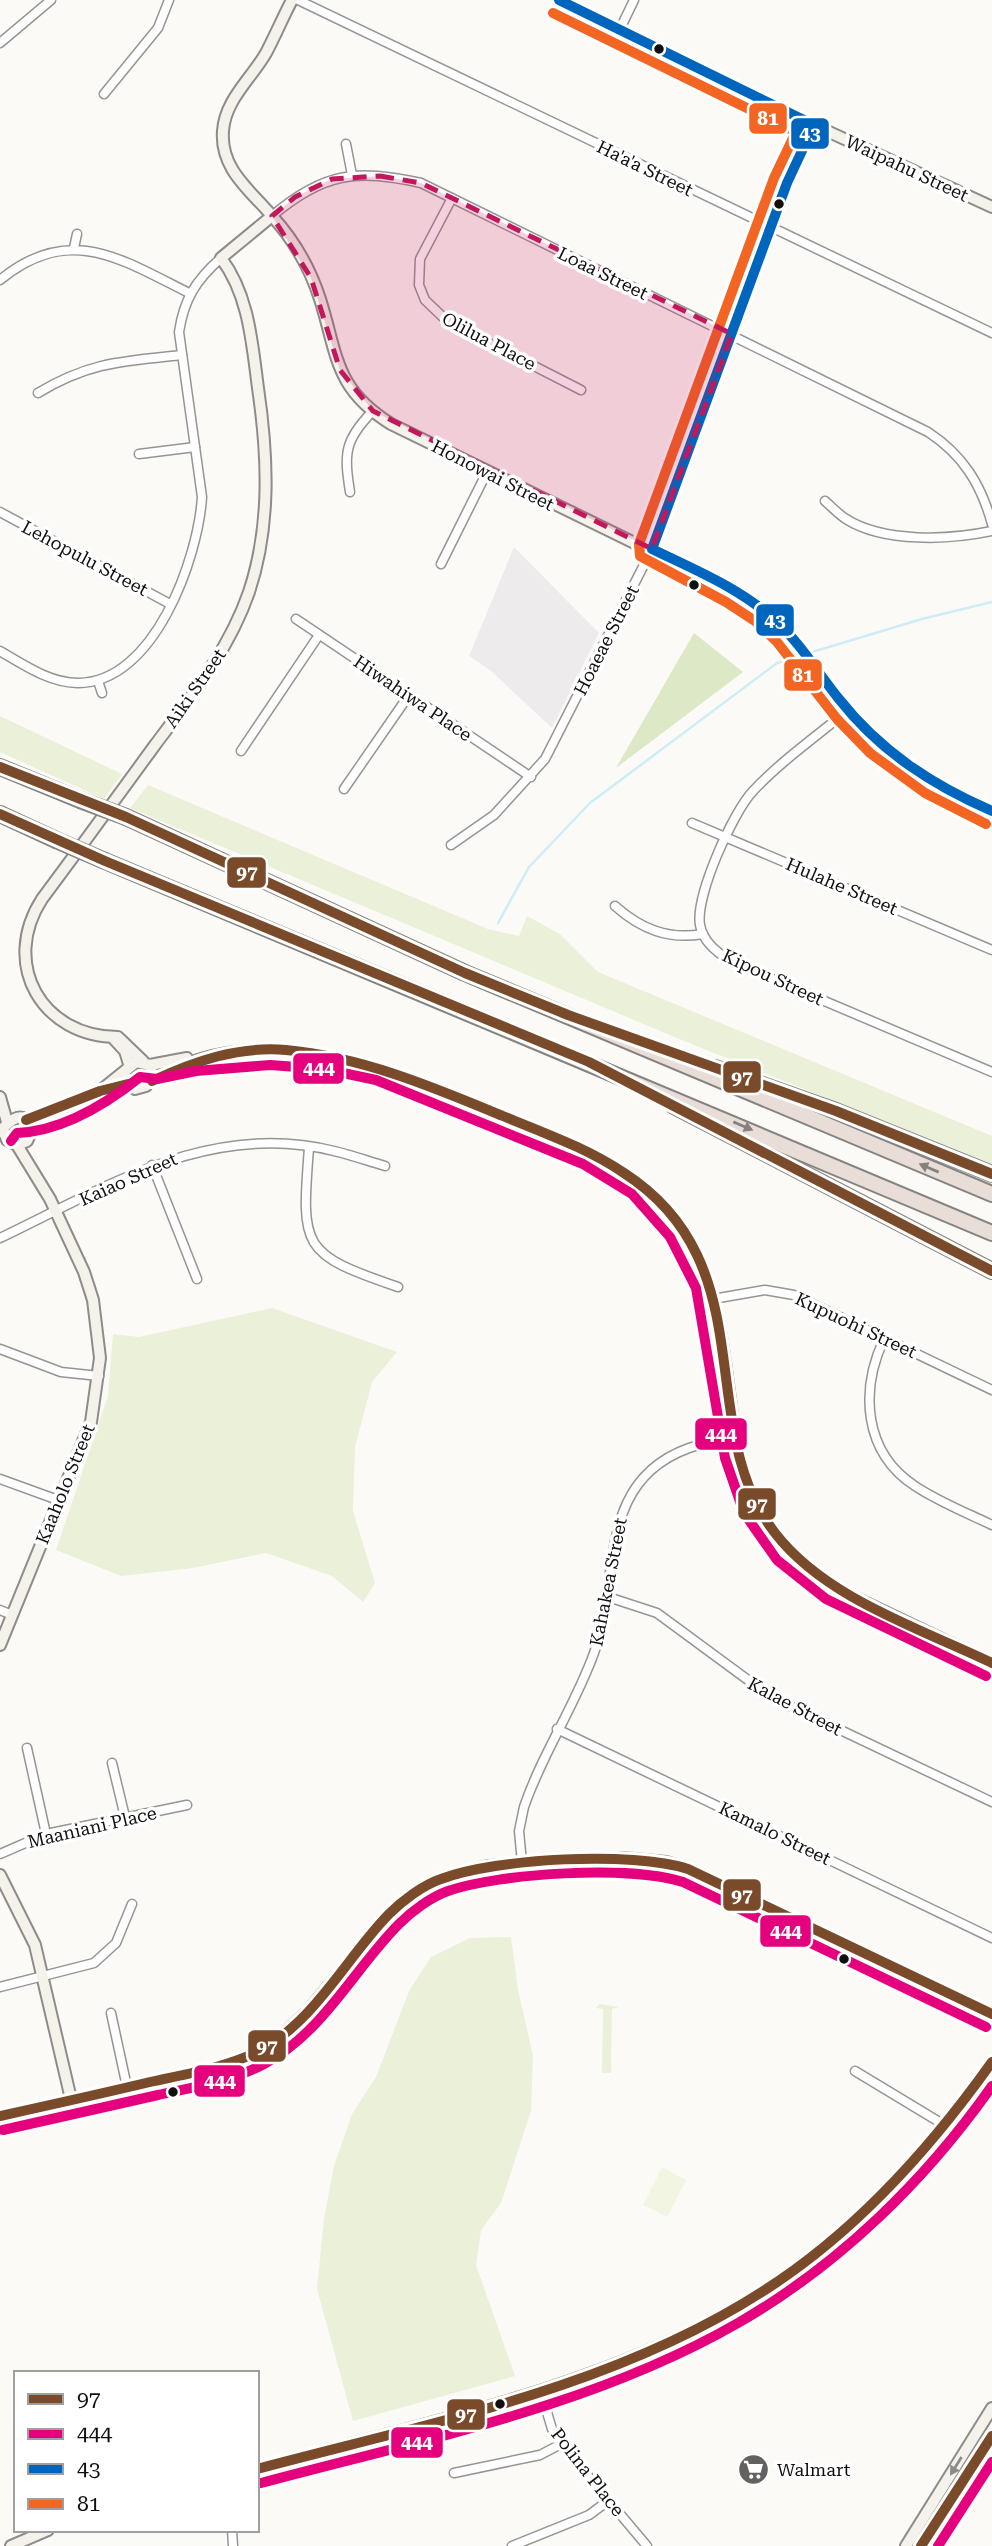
<svg xmlns="http://www.w3.org/2000/svg" width="992" height="2546" font-family="'Roboto Serif',serif">
<style>
.industrial{fill:#eeebed}
.green{fill:#eaf1d8}
.forest{fill:#dce8c6}
.pitch{fill:#f2f5e1}
.lines{fill:none;stroke-linecap:round;stroke-linejoin:round}
.stream{stroke:#ceedf6;stroke-width:2.5}
.street-casing{stroke:#969594;stroke-width:11}
.secondary-casing{stroke:#8d8c8b;stroke-width:14}
.highway-casing{stroke:#848381;stroke-width:18}
.street{stroke:#fffefe;stroke-width:8}
.secondary{stroke:#f5f2ec;stroke-width:10}
.highway{stroke:#e9ddd8;stroke-width:14}
.highway-bridge-casing{stroke:#848381;stroke-width:18;stroke-linecap:butt}
.highway-bridge{stroke:#e9ddd8;stroke-width:14}
.bus-1-casing{stroke:#fff;stroke-width:16}
.bus-2-casing{stroke:#fff;stroke-width:16}
.bus-3-casing{stroke:#fff;stroke-width:16}
.bus-4-casing{stroke:#fff;stroke-width:16}
.bus-1{stroke:#7a4b2a;stroke-width:10}
.bus-2{stroke:#e5007d;stroke-width:10}
.bus-3{stroke:#0065bd;stroke-width:10}
.bus-4{stroke:#f26522;stroke-width:10}
.oneway{fill:#87817e}
.oneway2{fill:#8e8c89}
.marked{fill:#c2185b;fill-opacity:0.2;stroke:#c2185b;stroke-width:5;stroke-dasharray:14 9;stroke-linejoin:round}
.bus-dot{fill:#101010;stroke:#fff;stroke-width:2.5}
.labels{text-anchor:middle;dominant-baseline:central;stroke-width:7;stroke-linejoin:round;paint-order:stroke}
.street-label{font-size:18px;fill:#101010;stroke:#fff}
.poi-label{font-size:18px;fill:#101010;stroke:#fff;text-anchor:start}
.line-badge{stroke:#fff;stroke-width:2.5}
.badge-label{font-size:19px;text-anchor:middle;font-weight:bold;fill:#fff}
</style>
<rect width="100%" height="100%" fill="#fcfaf7"/>
<polygon class="industrial" points="514,547 599,633 552,728 491,671 469,656"/>
<g class="green">
<polygon points="0,716 122,774 104,799 0,752"/>
<polygon points="148,785 488,929 519,936 527,916 560,934 598,972 992,1136 992,1164 684,1041 130,808"/>
<polygon points="272,1308 397,1352 372,1382 355,1447 353,1511 375,1583 363,1602 332,1576 266,1553 193,1568 121,1576 56,1550 108,1396 113,1334 139,1337"/>
<polygon points="511,1937 518,1990 533,2055 531,2111 501,2203 481,2230 476,2265 515,2376 353,2421 317,2289 324,2218 334,2166 352,2114 376,2077 409,1991 431,1957 470,1938"/>
<polygon points="599,2004 619,2007 612,2009 611,2073 602,2073 603,2009 596,2008"/>
</g>
<polygon class="forest" points="694,633 743,672 616,768"/>
<polygon class="pitch" points="662,2167 686,2180 667,2217 643,2205"/>
<g class="lines">
<g class="stream">
<polyline points="809,653 922,619 992,602"/>
<polyline points="498,923 529,867 590,803 777,663 800,656"/>
</g>
<defs>
<g id="street">
<polyline points="298,0 992,333"/>
<polyline points="620,29 634,0"/>
<polyline points="0,43 51,0"/>
<polyline points="104,94 158,28 169,0"/>
<polyline points="346,144 352,175"/>
<polyline points="452,198 420,259 419,285 425,300 448,322 581,390"/>
<path d="M272,216C324,172 356,169 421,183L928,432C963,455 981,484 992,524"/>
<polyline points="74,248 77,234"/>
<path d="M0,280C69,223 121,259 189,293"/>
<path d="M38,393C89,362 124,361 182,355"/>
<polyline points="139,454 195,447"/>
<path d="M350,492C344,454 344,440 373,411"/>
<path d="M825,501C832,507 838,514 846,519C884,543 950,540 992,531"/>
<polyline points="0,512 170,604"/>
<polyline points="441,564 487,472"/>
<polyline points="296,619 531,777"/>
<path d="M0,651C24,665 50,683 78,683C154,683 198,559 202,497L179,332C184,299 196,280 221,258"/>
<polyline points="98,681 102,693"/>
<path d="M848,710C817,736 781,761 753,791C733,812 695,896 700,925C703,942 717,952 730,961L992,1072"/>
<polyline points="241,751 319,635"/>
<polyline points="344,789 409,695"/>
<polyline points="692,823 992,950"/>
<polyline points="451,845 494,815 545,759 652,549"/>
<path d="M615,906C641,929 668,940 703,934"/>
<path d="M309,1148C301,1248 301,1254 398,1287"/>
<polyline points="152,1165 197,1279"/>
<path d="M0,1238C107,1187 210,1120 334,1151C351,1155 368,1161 385,1166"/>
<polyline points="713,1299 765,1290 794,1295 992,1390"/>
<path d="M884,1339C860,1390 863,1452 915,1486C939,1502 967,1513 992,1525"/>
<polyline points="0,1349 61,1372 99,1376"/>
<polyline points="0,1479 58,1500"/>
<polyline points="608,1597 657,1613 771,1697 992,1802"/>
<polyline points="0,1610 12,1615"/>
<polyline points="557,1729 992,1938"/>
<polyline points="27,1748 46,1834"/>
<polyline points="112,1763 125,1817"/>
<polyline points="0,1854 46,1834 187,1805"/>
<path d="M522,1863L519,1831L524,1807C542,1754 575,1706 594,1653C621,1578 595,1482 689,1448C703,1443 720,1441 735,1438"/>
<polyline points="0,1987 94,1963 116,1943 132,1904"/>
<polyline points="111,2013 127,2087"/>
<polyline points="855,2071 946,2126"/>
<polyline points="541,2392 552,2429 561,2444 647,2546"/>
<polyline points="454,2473 540,2455 561,2444"/>
<polyline points="232,2530 233,2546"/>
<polyline points="512,2546 589,2515 608,2501"/>
</g>
<g id="secondary">
<path d="M292,0C283,17 275,36 266,53C251,79 225,100 223,131C220,169 250,190 272,216C293,239 310,268 320,299C338,356 334,388 391,424L745,597C789,626 815,671 849,711C887,756 937,790 992,811"/>
<polyline points="559,0 814,125 992,207"/>
<polyline points="652,549 787,183 814,125"/>
<polyline points="114,1039 125,1051 129,1064"/>
<path d="M143,1061L118,1037C42,1037 0,964 42,899C80,848 118,796 155,745C191,697 229,650 249,592C271,526 268,456 258,388C252,343 249,295 221,258L272,216"/>
<polyline points="150,1065 187,1058"/>
<path d="M152,1081C263,1012 398,1072 506,1117C572,1144 640,1167 682,1229C726,1293 724,1379 738,1453C753,1512 782,1553 833,1587L992,1663"/>
<polyline points="100,1091 136,1062 150,1065 153,1077 146,1086 135,1089 128,1084 124,1072"/>
<polyline points="0,1097 7,1122"/>
<polyline points="26,1120 105,1091"/>
<polyline points="32,1130 62,1112"/>
<path d="M0,1132C10,1119 25,1108 32,1130L27,1141L17,1145L7,1140L3,1129"/>
<polyline points="0,1645 91,1422 100,1358 93,1300 84,1272 50,1199 17,1145"/>
<polyline points="0,1875 35,1945 71,2099"/>
<polyline points="0,2116 215,2068 257,2052 278,2039 307,2012 390,1913 416,1893 440,1879 488,1866 623,1858 666,1862 688,1869 992,2014"/>
<path d="M257,2469C416,2425 583,2392 729,2312C829,2257 929,2156 992,2062"/>
<polyline points="11,2546 48,2530"/>
<polyline points="906,2546 992,2408"/>
<polyline points="921,2546 992,2436"/>
</g>
<g id="highway">
<polyline points="0,767 80,800"/>
<polyline points="0,814 56,840"/>
<polyline points="126,817 465,973 992,1194"/>
<polyline points="105,861 992,1233"/>
<polyline points="715,1068 836,1111 992,1174"/>
<polyline points="674,1106 992,1271"/>
</g>
</defs>
<use href="#street" class="street-casing"/>
<use href="#secondary" class="secondary-casing"/>
<use href="#highway" class="highway-casing"/>
<use href="#street" class="street"/>
<use href="#secondary" class="secondary"/>
<use href="#highway" class="highway"/>
<defs>
<g id="highway-bridge">
<polyline points="80,800 126,817"/>
<polyline points="56,840 105,861"/>
</g>
</defs>
<use href="#highway-bridge" class="highway-bridge-casing"/>
<use href="#highway-bridge" class="highway-bridge"/>
<defs>
<g id="bus-1">
<polyline points="0,767 126,817 465,973 568,1015 836,1111 992,1174"/>
<polyline points="0,814 105,861 589,1062 992,1271"/>
<path d="M152,1081C195,1061 238,1046 286,1050C362,1057 433,1087 503,1116C544,1133 587,1148 624,1173C655,1193 681,1221 697,1255C739,1343 713,1453 775,1533C825,1598 919,1628 992,1663"/>
<polyline points="26,1120 100,1091 128,1084"/>
<path d="M0,2116C50,2105 100,2094 150,2082C186,2074 224,2068 257,2052C314,2023 346,1958 389,1914C402,1901 423,1885 441,1879C497,1858 632,1851 688,1869L992,2014"/>
<path d="M257,2469C429,2423 614,2388 765,2290C856,2232 930,2149 992,2062"/>
<polyline points="921,2546 992,2436"/>
</g>
<g id="bus-2">
<path d="M11,1141L17,1133C63,1131 105,1105 140,1077L157,1079L196,1071L270,1065L324,1069L376,1080L583,1164L632,1194L670,1237L696,1288L725,1458L744,1513L777,1560L826,1599L986,1676"/>
<path d="M3,2130C55,2118 106,2107 158,2095C194,2087 232,2081 264,2064C323,2033 354,1969 399,1924C412,1911 431,1897 448,1891C500,1873 630,1865 683,1882L986,2027"/>
<path d="M261,2483C421,2440 592,2407 738,2323C839,2265 925,2181 992,2086"/>
<polyline points="938,2546 992,2462"/>
</g>
<path id="bus-3" d="M559,0L814,125L787,183L652,549C695,570 740,588 776,621C801,644 818,673 839,699C880,751 932,785 992,811"/>
<polyline id="bus-4" points="553,13 796,132 774,178 639,544 640,556 726,602 755,621 777,642 837,719 870,753 925,793 986,824"/>
</defs>
<use href="#bus-1" class="bus-1-casing"/>
<use href="#bus-2" class="bus-2-casing"/>
<use href="#bus-3" class="bus-3-casing"/>
<use href="#bus-4" class="bus-4-casing"/>
<use href="#bus-1" class="bus-1"/>
<use href="#bus-2" class="bus-2"/>
<use href="#bus-3" class="bus-3"/>
<use href="#bus-4" class="bus-4"/>
</g>
<defs><path id="oneway-solid" d="M-6-.8H1V-3.2L6.5 0L1 3.2V.8H-6Z" transform="scale(1.75)"/></defs>
<g class="oneway">
<use href="#oneway-solid" transform="translate(743 1126) rotate(23)"/>
<use href="#oneway-solid" transform="translate(929 1168) rotate(-157)"/>
</g>
<use class="oneway2" href="#oneway-solid" transform="translate(956 2466) rotate(122)"/>
<path class="marked" d="M380,176L421,183L732,334L652,549L373,411L340,370L311,278L272,216L295,197L332,179Z"/>
<defs>
<symbol id="supermarket-disc" viewBox="-11 -11 22 22"><circle r="9.5" fill="#636261" stroke="#fff"/><path d="M-6-5.5h2.5l.6 2H6L4.5 2H-2.5L-4.4-4H-6ZM-1.5 3.2a1.3 1.3 0 1 0 .1 0ZM3 3.2a1.3 1.3 0 1 0 .1 0Z" fill="#fff"/></symbol>
</defs>
<g fill-rule="evenodd">
<use href="#supermarket-disc" x="736" y="2452" width="35" height="35"/>
</g>
<g class="bus-dot">
<circle cx="659" cy="49" r="6"/>
<circle cx="779" cy="204" r="6"/>
<circle cx="694" cy="585" r="6"/>
<circle cx="844" cy="1959" r="6"/>
<circle cx="173" cy="2092" r="6"/>
<circle cx="500" cy="2404" r="6"/>
</g>
<g class="labels">
<g class="street-label">
<text transform="translate(645 168) rotate(26)">Ha'a'a Street</text>
<text transform="translate(907 168) rotate(25)">Waipahu Street</text>
<text transform="translate(603 273) rotate(26)">Loaa Street</text>
<text transform="translate(489 341) rotate(28)">Olilua Place</text>
<text transform="translate(493 475) rotate(27)">Honowai Street</text>
<text transform="translate(85 558) rotate(28)">Lehopulu Street</text>
<text transform="translate(606 640) rotate(-63)">Hoaeae Street</text>
<text transform="translate(195 688) rotate(-55)">Aiki Street</text>
<text transform="translate(413 698) rotate(34)">Hiwahiwa Place</text>
<text transform="translate(842 886) rotate(23)">Hulahe Street</text>
<text transform="translate(773 977) rotate(25)">Kipou Street</text>
<text transform="translate(128 1179) rotate(-24)">Kaiao Street</text>
<text transform="translate(856 1325) rotate(25)">Kupuohi Street</text>
<text transform="translate(65 1484) rotate(-68)">Kaaholo Street</text>
<text transform="translate(608 1582) rotate(-79)">Kahakea Street</text>
<text transform="translate(795 1706) rotate(28)">Kalae Street</text>
<text transform="translate(92 1827) rotate(-13)">Maaniani Place</text>
<text transform="translate(775 1833) rotate(26)">Kamalo Street</text>
<text transform="translate(588 2472) rotate(52)">Polina Place</text>
</g>
<g class="poi-label">
<text x="777" y="2469">Walmart</text>
</g>
</g>
<g class="line-badge">
<rect x="748" y="102" width="40" height="33" rx="7" fill="#f26522"/>
<rect x="790" y="117" width="40" height="33" rx="7" fill="#0065bd"/>
<rect x="755" y="603" width="40" height="34" rx="7" fill="#0065bd"/>
<rect x="783" y="658" width="40" height="34" rx="7" fill="#f26522"/>
<rect x="226" y="856" width="41" height="33" rx="7" fill="#7a4b2a"/>
<rect x="292" y="1052" width="53" height="33" rx="7" fill="#e5007d"/>
<rect x="722" y="1060" width="40" height="34" rx="7" fill="#7a4b2a"/>
<rect x="694" y="1417" width="54" height="34" rx="7" fill="#e5007d"/>
<rect x="737" y="1487" width="40" height="34" rx="7" fill="#7a4b2a"/>
<rect x="722" y="1878" width="40" height="34" rx="7" fill="#7a4b2a"/>
<rect x="759" y="1914" width="53" height="34" rx="7" fill="#e5007d"/>
<rect x="247" y="2029" width="40" height="34" rx="7" fill="#7a4b2a"/>
<rect x="193" y="2064" width="53" height="34" rx="7" fill="#e5007d"/>
<rect x="446" y="2398" width="40" height="33" rx="7" fill="#7a4b2a"/>
<rect x="390" y="2426" width="54" height="33" rx="7" fill="#e5007d"/>
</g>
<g class="badge-label">
<text x="768" y="125">81</text>
<text x="810" y="140">43</text>
<text x="775" y="627">43</text>
<text x="803" y="682">81</text>
<text x="247" y="879">97</text>
<text x="319" y="1075">444</text>
<text x="742" y="1084">97</text>
<text x="721" y="1441">444</text>
<text x="757" y="1511">97</text>
<text x="742" y="1902">97</text>
<text x="786" y="1938">444</text>
<text x="267" y="2053">97</text>
<text x="220" y="2088">444</text>
<text x="466" y="2421">97</text>
<text x="417" y="2449">444</text>
</g>
<rect x="14" y="2371" width="245" height="161" fill="#ffffff" stroke="#9f9f9f" stroke-width="2"/>
<rect x="28" y="2394" width="35" height="10" fill="#7a4b2a" stroke="#9f9f9f" stroke-width="2"/>
<text x="77" y="2406" font-size="21" fill="#101010">97</text>
<rect x="28" y="2429" width="35" height="10" fill="#e5007d" stroke="#9f9f9f" stroke-width="2"/>
<text x="77" y="2441" font-size="21" fill="#101010">444</text>
<rect x="28" y="2464" width="35" height="10" fill="#0065bd" stroke="#9f9f9f" stroke-width="2"/>
<text x="77" y="2476" font-size="21" fill="#101010">43</text>
<rect x="28" y="2499" width="35" height="10" fill="#f26522" stroke="#9f9f9f" stroke-width="2"/>
<text x="77" y="2511" font-size="21" fill="#101010">81</text>
</svg>
